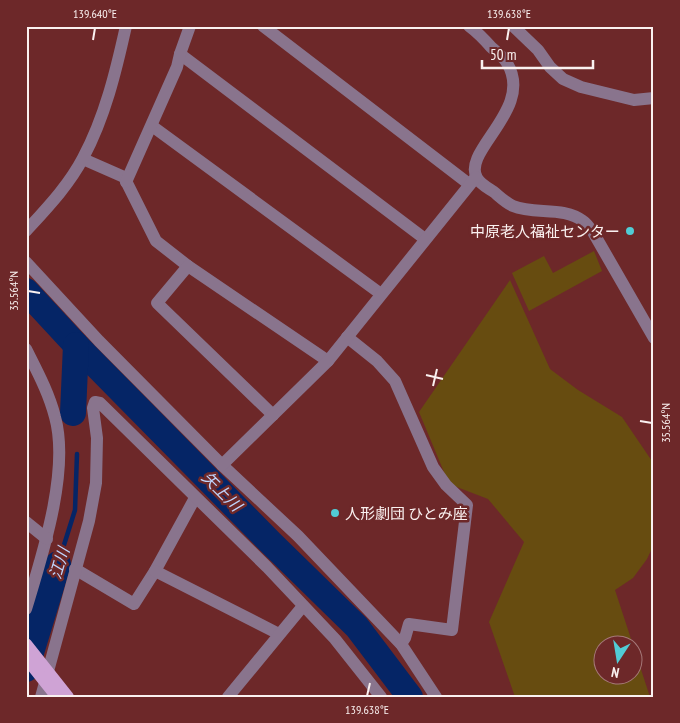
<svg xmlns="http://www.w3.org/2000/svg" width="680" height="723" font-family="'PT Sans Narrow','Noto Sans JP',sans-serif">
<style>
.green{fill:#674c10;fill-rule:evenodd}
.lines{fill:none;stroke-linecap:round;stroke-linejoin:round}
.stream{stroke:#052566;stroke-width:4.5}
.river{stroke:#052566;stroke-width:26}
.minor{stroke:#89748d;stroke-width:12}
.tertiary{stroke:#89748d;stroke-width:12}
.primary{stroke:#cfa3d5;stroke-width:12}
.ticks{fill:none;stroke:#faf1f0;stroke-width:2}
.poi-dot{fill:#51ccd5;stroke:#6d2829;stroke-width:2}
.labels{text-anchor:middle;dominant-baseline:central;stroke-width:5;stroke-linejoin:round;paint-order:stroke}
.poi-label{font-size:15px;fill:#faf1f0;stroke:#6d2829;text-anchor:end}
.water-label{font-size:16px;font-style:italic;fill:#bfd5fd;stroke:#6d2829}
.neatline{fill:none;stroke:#faf1f0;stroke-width:2}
.ticks-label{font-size:12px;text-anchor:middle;fill:#faf1f0}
</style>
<rect width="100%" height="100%" fill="#6d2829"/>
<g class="green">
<polygon points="594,251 602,271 529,311 512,273 544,256 553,273"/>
<path d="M510,280L550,369L578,390L622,417L654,464V544L647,559L633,578L615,590L650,697H515L489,622L524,542L488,499L449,484L419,412ZM602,646H632V676H602Z"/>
</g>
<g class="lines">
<polyline class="stream" points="58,564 75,510 77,454"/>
<g class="river">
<polyline points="26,291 76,345 270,542 357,627 410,697"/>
<polyline points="73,413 76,345"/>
<polyline points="26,669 58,564"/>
</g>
<g class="minor">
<polyline points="263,26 469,184"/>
<path d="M469,26C477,32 484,39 491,47C496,52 504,57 507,63C535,109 461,151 477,178C480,184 488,188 494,192C500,197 506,203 513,206C534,215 564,206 583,221C587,223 590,229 593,232L654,338"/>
<polyline points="513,26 538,50 550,67 563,79 581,87 634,100 654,98"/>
<polyline points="180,54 425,239"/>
<polyline points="152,126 381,294"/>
<polyline points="83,159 124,177 156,241 188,266 328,361"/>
<polyline points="126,182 177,67 180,54 190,26"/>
<polyline points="26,262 99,341 222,465 298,536 401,644 436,697"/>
<polyline points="188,266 157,303 273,415"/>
<polyline points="347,337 377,361 395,381 433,467 446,485 467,505 452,630 409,624 405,638 401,644"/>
<path d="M26,349C37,371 49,393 55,417C70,471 42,556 26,609"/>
<polyline points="222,465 328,361 476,177"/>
<polyline points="26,522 47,539"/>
<polyline points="75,569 134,604 155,571 195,498"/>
<polyline points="155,571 279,634"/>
<polyline points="41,697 89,521 96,483 97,438 93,408 95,402 100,403 267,567 335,639 381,697"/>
<polyline points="228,697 303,606"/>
</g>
<path class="tertiary" d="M26,231C47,208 69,185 83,158C105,117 116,71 126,26"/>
<g class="primary">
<polyline points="26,644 68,697"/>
<polyline points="26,658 57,697"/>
</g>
</g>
<path class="ticks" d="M93,40L95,28M507,40L509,28M28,291L40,293M426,375L443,379M433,386L437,369M640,421L652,423M367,696L370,683"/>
<g class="poi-dot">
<circle cx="630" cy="231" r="5"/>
<circle cx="335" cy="513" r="5"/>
</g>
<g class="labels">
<g class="poi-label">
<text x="620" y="231">中原老人福祉センター</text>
<text x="345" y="513" text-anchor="start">人形劇団 ひとみ座</text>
</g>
<g class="water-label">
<text transform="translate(222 491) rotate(45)">矢上川</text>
<text transform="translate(59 563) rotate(-73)">江川</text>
</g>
</g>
<rect width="680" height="723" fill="none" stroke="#6d2829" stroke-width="55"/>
<g transform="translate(618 660) rotate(192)"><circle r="24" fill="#6d2829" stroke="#a57879"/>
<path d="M0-4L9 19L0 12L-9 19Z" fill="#51ccd5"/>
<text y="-8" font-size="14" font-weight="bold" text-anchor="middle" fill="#faf1f0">N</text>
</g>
<path d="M482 60v8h111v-8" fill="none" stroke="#faf1f0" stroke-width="2.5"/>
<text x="490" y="60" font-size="15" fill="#faf1f0" stroke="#6d2829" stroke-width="4" paint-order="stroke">50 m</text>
<rect x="28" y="28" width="624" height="668" class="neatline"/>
<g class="ticks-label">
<text x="95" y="18">139.640°E</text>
<text x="509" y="18">139.638°E</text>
<text transform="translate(14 291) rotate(-90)" y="4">35.564°N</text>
<text transform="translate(666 423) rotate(-90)" y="4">35.564°N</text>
<text x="367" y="714">139.638°E</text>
</g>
</svg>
